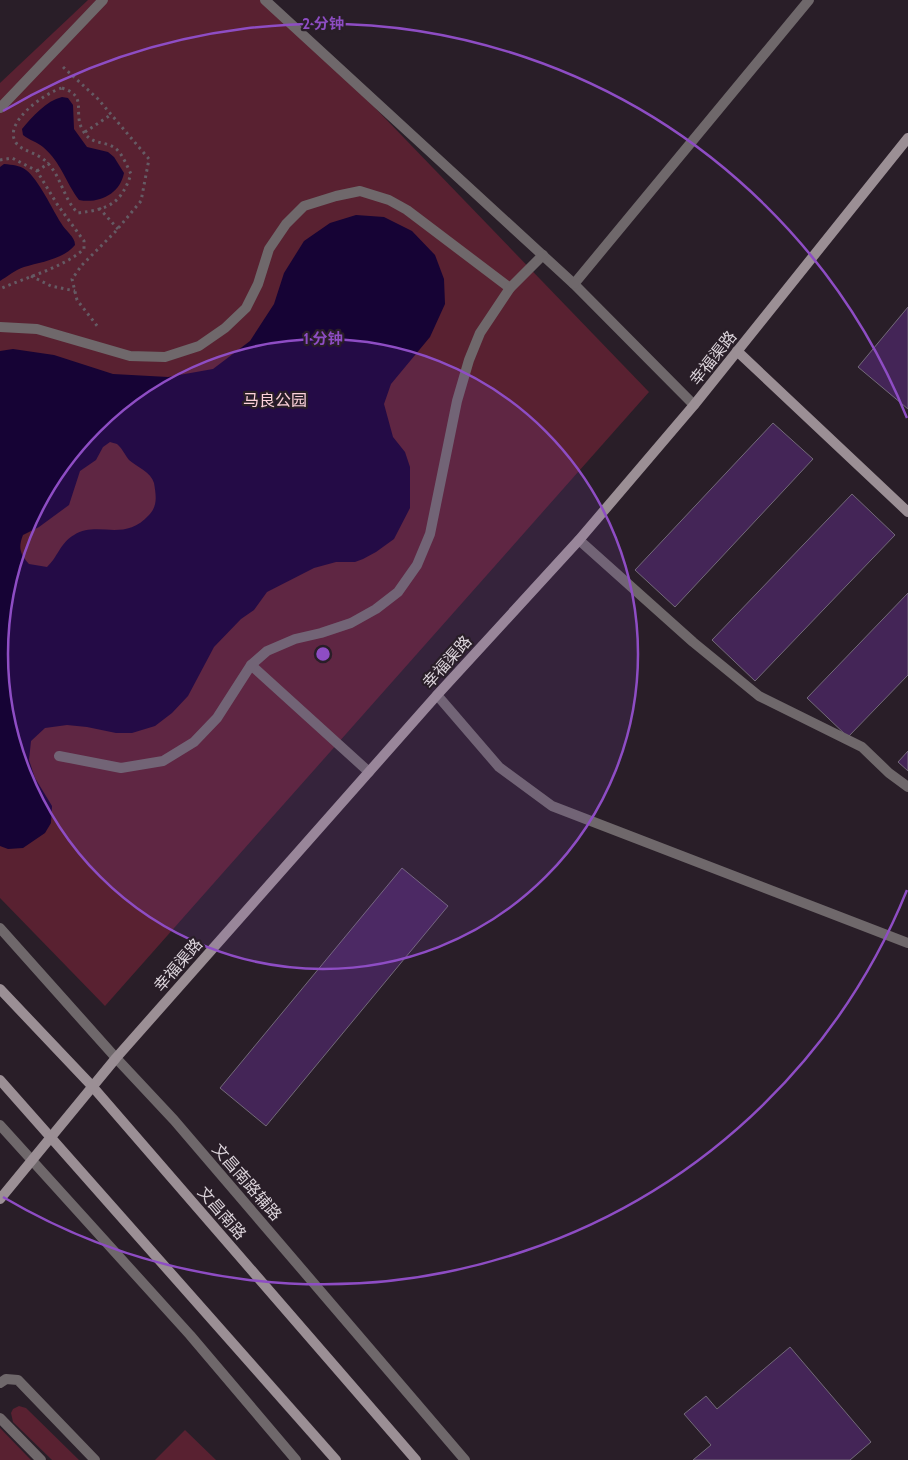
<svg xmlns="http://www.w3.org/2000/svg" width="908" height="1460" font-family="Cabin,'Noto Sans SC',sans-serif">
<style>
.green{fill:#592131}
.water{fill:#160335;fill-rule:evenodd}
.building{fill:#442557;stroke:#736a79}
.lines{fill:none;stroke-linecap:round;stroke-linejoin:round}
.path{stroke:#655b64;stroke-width:3;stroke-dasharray:2.5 4;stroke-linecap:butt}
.lane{stroke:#6f686b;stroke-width:10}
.street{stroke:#6f686b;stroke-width:10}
.secondary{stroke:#9b8f95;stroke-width:10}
.ring{fill:none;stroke:#8e4dc4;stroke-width:2.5}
.labels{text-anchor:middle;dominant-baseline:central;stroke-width:4.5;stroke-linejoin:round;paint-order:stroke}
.street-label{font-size:16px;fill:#dbd3da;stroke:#291e28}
.park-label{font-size:16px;fill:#fcd1da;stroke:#291e28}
.centre{fill:#8e4dc4;stroke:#291e28;stroke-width:2.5}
.ring-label{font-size:15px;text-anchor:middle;font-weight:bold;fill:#8e4dc4;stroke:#291e28;stroke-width:4.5;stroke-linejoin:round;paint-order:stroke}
</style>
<rect width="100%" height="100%" fill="#291e28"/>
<g class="green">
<polygon points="88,0 271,0 649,392 105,1006 0,898 0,83"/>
<polygon points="19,1406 26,1408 79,1460 52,1460 13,1422 11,1413 13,1409"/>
<polygon points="0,1428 31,1460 0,1460"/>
<polygon points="185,1430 216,1460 155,1460"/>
</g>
<g class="water">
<path d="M62,97L68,98L73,105L74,129L87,147L108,152L114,157L124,173C120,194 99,204 79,200C66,183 61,162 43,147C37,142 29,140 23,135L22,129C33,116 46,101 62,97Z"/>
<path d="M4,164C13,165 19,165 26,170C39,180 52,209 61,223C65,231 75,236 75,245C64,259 41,262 24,267C15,270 8,276 0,281V167Z"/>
<path d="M356,215L384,217L412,231L435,255L444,279L445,304L430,337L391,384L384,404L393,437L405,452L410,467V508L394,539L376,552L363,559L355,562H336L314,568L267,592L254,610L241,619L214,647L188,696L172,713L155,726L132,733H116L87,727L67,725L45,728L31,741L29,760L35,778L52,806L51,823L45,833L23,848L8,849L0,846V351L13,349L54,355L113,374L168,377L213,369L250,341L274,304L284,273L304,241L330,223ZM110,442C112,443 115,443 117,444C122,448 125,455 129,460C137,467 151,472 154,483C156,495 158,506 149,515C124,543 98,520 74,535C60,543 58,557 47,567L29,564C20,554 18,548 23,535L39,527L69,505L80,471L96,460L103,447Z"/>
</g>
<g class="building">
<polygon points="908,307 908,409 858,367"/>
<polygon points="773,423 813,459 675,607 635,570"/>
<polygon points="852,494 895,535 755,681 712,640"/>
<polygon points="908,593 908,675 848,737 807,698"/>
<polygon points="908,751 908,771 898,762"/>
<polygon points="402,868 448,906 266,1126 220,1088"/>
<polygon points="790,1347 871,1442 850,1460 693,1460 711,1445 684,1414 706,1396 717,1409"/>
</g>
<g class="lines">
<g class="path">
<polyline points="63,67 98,99 149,159 141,201 115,232 82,265 72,279 77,300 98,327"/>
<path d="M62,88C88,96 73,111 82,129C91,146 103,140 115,148C122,153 127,166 131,174C121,204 109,209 78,213C65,201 62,181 51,167C40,152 25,153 17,144C0,124 46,92 62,88Z"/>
<polyline points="85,132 112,114"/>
<path d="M0,160L12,158L37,171L57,204L84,241V249C63,268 26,277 0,289"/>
<polyline points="37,171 49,163"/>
<polyline points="99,208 118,229"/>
<polyline points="31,276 51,286 75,291"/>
</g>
<g class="lane">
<polyline points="265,0 574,284 694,405"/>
<polyline points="0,108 103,0"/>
<polyline points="0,327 37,329 130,356 165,357 199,346 225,328 246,308 258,284 269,249 286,224 304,206 336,196 360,191 389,200 407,210 510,288"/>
<polyline points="251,665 369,772"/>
<polyline points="59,756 121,768 163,761 194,742 217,718 251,665 267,651 295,639 321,633 351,623 376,609 398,592 417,565 430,534 457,401 469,360 480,333 510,288 543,255"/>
<polyline points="0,1383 6,1379 18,1380 95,1460"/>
<polyline points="0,1418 41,1460"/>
</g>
<g class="street">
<polyline points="574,284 809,0"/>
<polyline points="579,540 693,642 759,696 862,747 889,773 908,787"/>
<polyline points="437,695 499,767 552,806 908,943"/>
<polyline points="0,928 116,1058 174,1120 465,1460"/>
<polyline points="0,1125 190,1335 296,1460"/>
</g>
<g class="secondary">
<polyline points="737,351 908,512"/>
<polyline points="0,989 92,1086 416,1460"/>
<polyline points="0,1080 336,1460"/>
<polyline points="0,1199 116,1058 437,695 579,540 694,405 908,138"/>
</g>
</g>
<circle cx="323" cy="654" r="315" fill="#8e4dc4" fill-opacity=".12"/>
<g class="ring">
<circle cx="323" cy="654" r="315"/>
<path d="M907 890A630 630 0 0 1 3 1197M3 111A630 630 0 0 1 907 418"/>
</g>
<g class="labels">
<g class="street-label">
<text transform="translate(713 358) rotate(-51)">幸福渠路</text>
<text transform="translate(447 662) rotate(-48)">幸福渠路</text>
<text transform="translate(178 965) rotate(-49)">幸福渠路</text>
<text transform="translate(247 1182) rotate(49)">文昌南路辅路</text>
<text transform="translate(222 1213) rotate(49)">文昌南路</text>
</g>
<g class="park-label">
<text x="275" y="400">马良公园</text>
</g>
</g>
<circle cx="323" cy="654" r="8" class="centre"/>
<g class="ring-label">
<text x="323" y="29">2 分钟</text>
<text x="323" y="344">1 分钟</text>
</g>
</svg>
